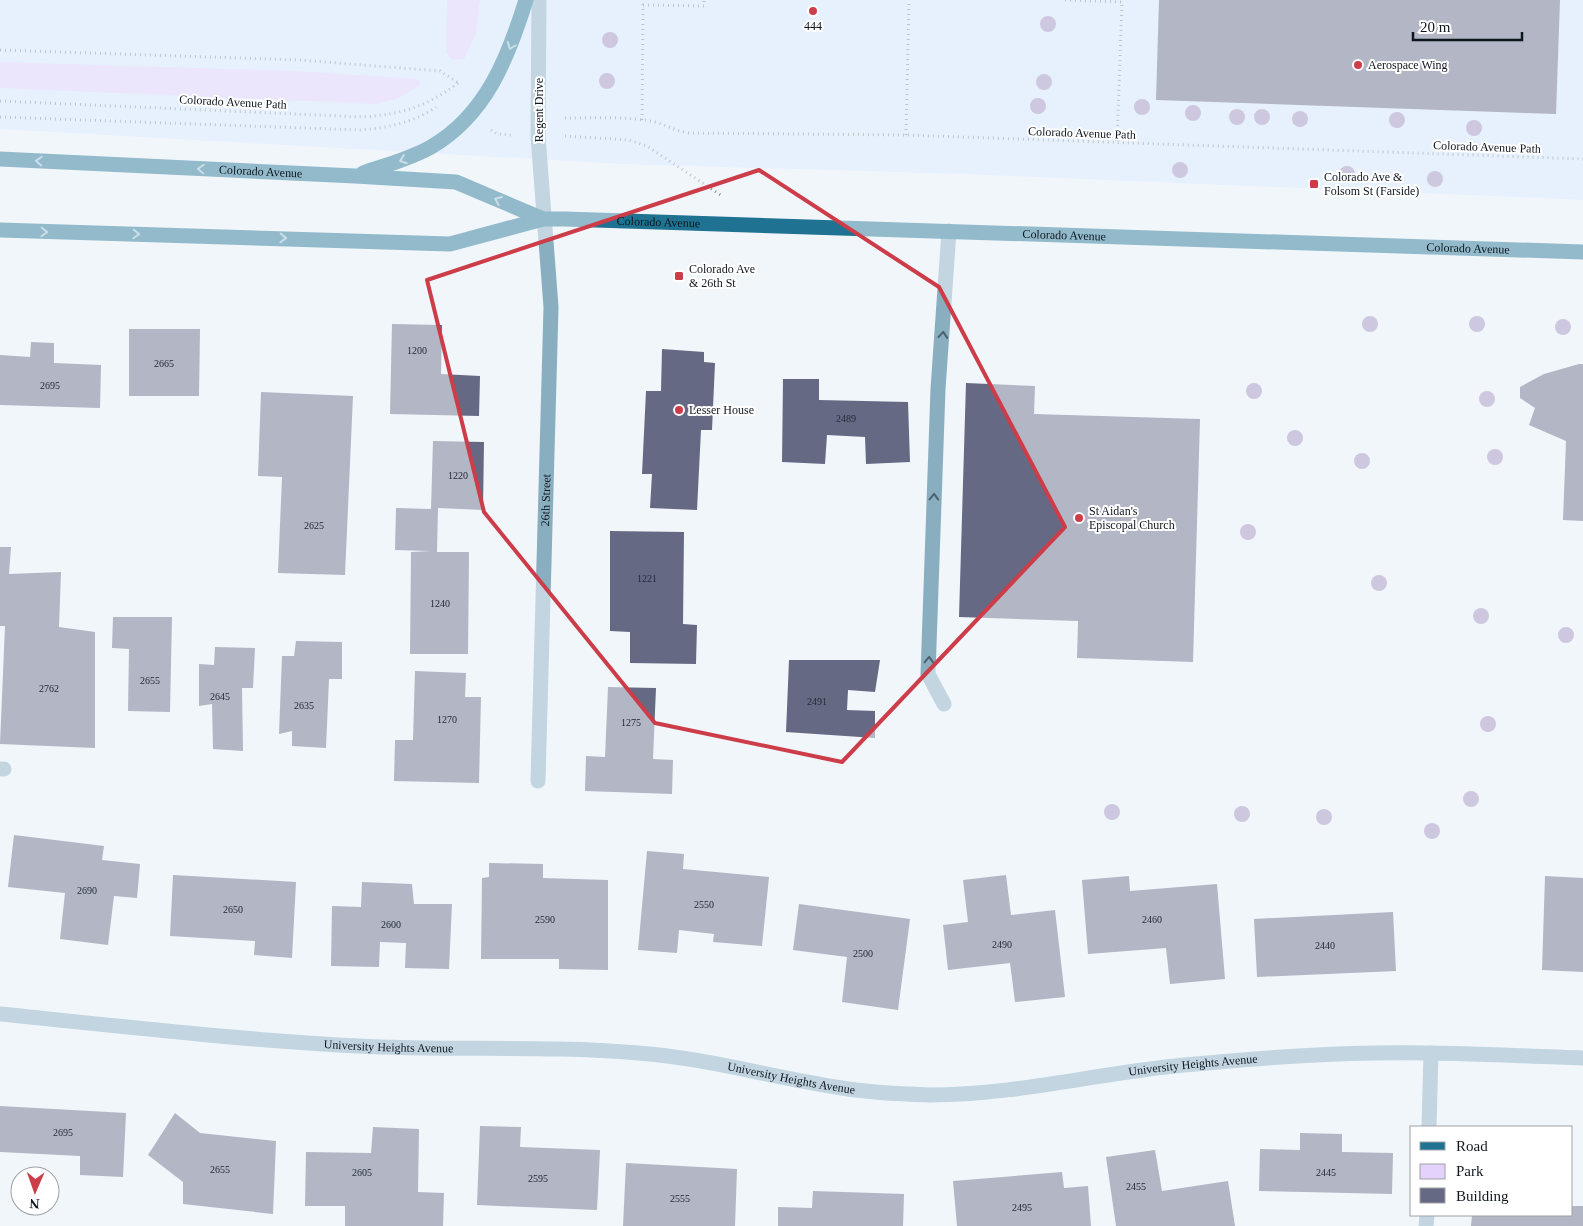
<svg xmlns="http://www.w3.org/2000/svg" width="1583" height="1226" font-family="'Times New Roman',serif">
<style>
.built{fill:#dbebfe}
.green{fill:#e4d2fd}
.building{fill:#666983}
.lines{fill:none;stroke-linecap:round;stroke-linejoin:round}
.path{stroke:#82898f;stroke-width:3;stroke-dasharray:1 4;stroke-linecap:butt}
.minor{stroke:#89aec0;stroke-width:15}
.major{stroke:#1f7291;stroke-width:15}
.tree{fill:#a38fbf}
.oneway{stroke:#9ac0ce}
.oneway2{stroke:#4c626f}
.marked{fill:none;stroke:#cd3d49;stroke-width:4;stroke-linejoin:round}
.poi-dot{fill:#cd3d49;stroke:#fff;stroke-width:2}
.labels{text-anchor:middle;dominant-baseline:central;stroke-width:4;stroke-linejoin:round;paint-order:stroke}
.number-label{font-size:10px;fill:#242b37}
.poi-label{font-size:12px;fill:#0e161e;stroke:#fff;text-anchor:start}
.street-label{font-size:12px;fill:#0e161e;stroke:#fff}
</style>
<rect width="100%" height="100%" fill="#f1f6fb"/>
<polygon class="built" points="0,0 1583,0 1583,200 963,174 622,164 0,129"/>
<g class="green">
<polygon points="447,0 480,0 476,34 464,59 453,60 446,53"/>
<polygon points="0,62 297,71 416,79 420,81 420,85 399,98 376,104 0,88"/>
</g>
<g class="building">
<polygon points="1159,0 1560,0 1556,114 1156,100"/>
<polygon points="392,324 442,325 441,374 480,376 479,416 390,414"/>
<polygon points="129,329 200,329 199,396 129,396"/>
<polygon points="31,342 54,343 54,363 101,365 100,408 0,405 0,355 30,357"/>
<polygon points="662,349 704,352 704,362 715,363 712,430 701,430 697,510 650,508 652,474 642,474 646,391 661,391"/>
<polygon points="1579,364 1583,364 1583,521 1563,520 1566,441 1529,425 1535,408 1520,398 1520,387 1529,382 1544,374"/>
<polygon points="783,379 819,379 819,400 908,402 910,462 866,464 865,437 827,435 825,464 782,462"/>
<polygon points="966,383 1035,386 1034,414 1200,419 1193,662 1077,658 1078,621 959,617"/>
<polygon points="261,392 353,396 345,575 278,573 282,477 258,476"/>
<polygon points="433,441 484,442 483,510 438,508 437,552 469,552 468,654 410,654 411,552 431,551 395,550 396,508 431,509"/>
<polygon points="610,531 684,532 683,624 697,625 696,664 630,663 630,632 610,631"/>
<polygon points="0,547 11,547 9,574 61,572 59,627 95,632 95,748 0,744 5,626 0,626"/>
<polygon points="113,617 172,617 170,712 128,711 129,649 112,648"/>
<polygon points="296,641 342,642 342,679 329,679 326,748 292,746 292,731 279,734 282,656 294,656"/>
<polygon points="215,647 255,648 253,688 242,688 243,751 213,749 212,704 199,706 199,664 214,665"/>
<polygon points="789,660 880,660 875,692 848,690 847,710 875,711 875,738 786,732"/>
<polygon points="415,671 466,673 465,697 481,697 479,783 394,781 395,740 413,740"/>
<polygon points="608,687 656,688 653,759 673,760 672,794 585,791 586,756 605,757"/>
<polygon points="14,835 104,846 102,860 140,864 137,898 114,896 108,945 60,939 65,893 8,887"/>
<polygon points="647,851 684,854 683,869 769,877 762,946 713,942 714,934 679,930 677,953 638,950"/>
<polygon points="489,863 543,864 543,878 608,880 608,970 559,969 559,959 481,959 482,878 489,877"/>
<polygon points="173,875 296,882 292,958 254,955 255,941 170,936"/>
<polygon points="1006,875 1011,915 1055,910 1065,997 1015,1002 1010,963 948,970 943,925 968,922 963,880"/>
<polygon points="1129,876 1130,891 1217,884 1225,979 1170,984 1166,948 1088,954 1082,880"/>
<polygon points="1545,876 1583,878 1583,972 1542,970"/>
<polygon points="362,882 412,884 414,904 452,904 449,969 405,968 406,943 380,942 379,967 331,966 332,906 361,907"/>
<polygon points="799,904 910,919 898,1010 842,1002 847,957 793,950"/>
<polygon points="1393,912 1396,971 1257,977 1254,919"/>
<polygon points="0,1106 126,1113 123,1177 80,1175 80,1156 0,1152"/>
<polygon points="175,1113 200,1133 276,1141 273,1214 183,1204 183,1182 148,1155"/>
<polygon points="480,1126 521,1127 520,1147 600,1150 597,1210 477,1205"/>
<polygon points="373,1127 419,1129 418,1192 444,1193 443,1226 345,1226 345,1206 305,1206 306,1152 371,1153"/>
<polygon points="1300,1133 1342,1134 1342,1152 1393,1153 1392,1194 1259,1191 1260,1149 1300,1150"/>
<polygon points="1155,1150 1162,1191 1228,1181 1235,1226 1116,1226 1106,1157"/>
<polygon points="626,1163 737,1169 735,1226 623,1226"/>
<polygon points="1062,1172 1064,1188 1088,1186 1091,1226 957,1226 953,1181"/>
<polygon points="813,1191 904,1194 903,1226 778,1226 778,1207 812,1208"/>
<polygon points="1572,1206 1583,1206 1583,1226 1471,1226 1472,1215 1572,1215"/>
</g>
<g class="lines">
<g class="path">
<polyline points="1065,0 1122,2 1117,143"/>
<polyline points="0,50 299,60 440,71 460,84"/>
<path d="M0,101L363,117C402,114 426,107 458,83"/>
<path d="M0,117L360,130C387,128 413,123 436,107"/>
<path d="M565,118C594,118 627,116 655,122C667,125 675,131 689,133L906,135L1583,159"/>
<polyline points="642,120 643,5 704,6 704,0"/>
<polyline points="491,130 497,134 511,135"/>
<polyline points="906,135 909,0"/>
<polyline points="565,136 629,140 647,146 722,196"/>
</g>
<g class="minor">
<polyline points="944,704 928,674 938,389 949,231"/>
<polyline points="0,769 4,769"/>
<path id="s1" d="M538,781L551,307L538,136L539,0"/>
<path id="s2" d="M0,1014C119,1026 239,1040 358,1046C451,1051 545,1045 638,1053C707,1058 774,1078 842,1088C871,1093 901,1094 930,1095C1015,1095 1099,1073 1184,1065C1247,1059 1312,1054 1375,1053C1444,1051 1514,1056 1583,1058"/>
<polyline points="1429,1127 1431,1053"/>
<polyline points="1426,1226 1427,1215"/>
</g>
<g class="major">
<path id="s3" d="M0,159L355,176L456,182L543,219"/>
<path d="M363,173C386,165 410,159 431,147C486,115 508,58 526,0"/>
<path id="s4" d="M0,230L450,244L543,219H565L1583,252"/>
</g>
</g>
<g class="tree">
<circle cx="1048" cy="24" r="8"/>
<circle cx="610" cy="40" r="8"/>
<circle cx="607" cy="81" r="8"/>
<circle cx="1044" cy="82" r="8"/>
<circle cx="1038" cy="106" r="8"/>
<circle cx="1142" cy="107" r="8"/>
<circle cx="1193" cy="113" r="8"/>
<circle cx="1237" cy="117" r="8"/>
<circle cx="1262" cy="117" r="8"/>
<circle cx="1300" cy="119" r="8"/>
<circle cx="1397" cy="120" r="8"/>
<circle cx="1474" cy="128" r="8"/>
<circle cx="1180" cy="170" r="8"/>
<circle cx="1347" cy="174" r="8"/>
<circle cx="1435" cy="179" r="8"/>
<circle cx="1370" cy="324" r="8"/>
<circle cx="1477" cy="324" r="8"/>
<circle cx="1563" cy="327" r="8"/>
<circle cx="1254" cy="391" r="8"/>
<circle cx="1487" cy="399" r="8"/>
<circle cx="1295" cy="438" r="8"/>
<circle cx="1495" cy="457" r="8"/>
<circle cx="1362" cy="461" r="8"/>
<circle cx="1248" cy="532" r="8"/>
<circle cx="1379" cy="583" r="8"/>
<circle cx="1481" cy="616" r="8"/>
<circle cx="1566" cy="635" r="8"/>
<circle cx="1488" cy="724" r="8"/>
<circle cx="1471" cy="799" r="8"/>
<circle cx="1112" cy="812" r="8"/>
<circle cx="1242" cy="814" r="8"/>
<circle cx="1324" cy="817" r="8"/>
<circle cx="1432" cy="831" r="8"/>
</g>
<defs><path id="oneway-chevron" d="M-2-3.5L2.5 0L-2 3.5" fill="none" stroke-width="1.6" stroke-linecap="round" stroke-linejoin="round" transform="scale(1.25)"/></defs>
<g class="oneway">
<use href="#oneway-chevron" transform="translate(511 46) rotate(111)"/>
<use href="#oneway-chevron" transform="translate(403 160) rotate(160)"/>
<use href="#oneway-chevron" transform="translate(39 161) rotate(-177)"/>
<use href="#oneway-chevron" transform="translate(201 169) rotate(-177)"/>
<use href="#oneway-chevron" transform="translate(498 200) rotate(-157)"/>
<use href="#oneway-chevron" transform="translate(44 232) rotate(2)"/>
<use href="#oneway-chevron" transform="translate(136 234) rotate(2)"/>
<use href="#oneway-chevron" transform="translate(283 238) rotate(2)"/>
</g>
<g class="oneway2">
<use href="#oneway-chevron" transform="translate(943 335) rotate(-85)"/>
<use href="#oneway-chevron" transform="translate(934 497) rotate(-88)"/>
<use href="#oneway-chevron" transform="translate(929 660) rotate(-88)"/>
</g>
<path d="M0 0H1583V1226H0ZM759,170L939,287L1065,527L842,762L655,723L484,512L427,280Z" fill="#f1f6fb" fill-opacity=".55" fill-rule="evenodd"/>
<path class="marked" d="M759,170L939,287L1065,527L842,762L655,723L484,512L427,280Z"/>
<g class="poi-dot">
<circle cx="813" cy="11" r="5"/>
<circle cx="1358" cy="65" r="5"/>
<rect x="1309" y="179" width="10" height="10" rx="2.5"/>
<rect x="674" y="271" width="10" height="10" rx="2.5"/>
<circle cx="679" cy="410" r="5"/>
<circle cx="1079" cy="518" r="5"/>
</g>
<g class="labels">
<g class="number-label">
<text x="417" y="350">1200</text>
<text x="164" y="363">2665</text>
<text x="50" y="385">2695</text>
<text x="846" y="418">2489</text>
<text x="458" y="475">1220</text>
<text x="314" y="525">2625</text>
<text x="647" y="578">1221</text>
<text x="440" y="603">1240</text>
<text x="150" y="680">2655</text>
<text x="49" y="688">2762</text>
<text x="220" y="696">2645</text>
<text x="817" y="701">2491</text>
<text x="304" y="705">2635</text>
<text x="447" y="719">1270</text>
<text x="631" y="722">1275</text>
<text x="87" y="890">2690</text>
<text x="704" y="904">2550</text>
<text x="233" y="909">2650</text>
<text x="545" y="919">2590</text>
<text x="1152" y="919">2460</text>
<text x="391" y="924">2600</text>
<text x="1002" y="944">2490</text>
<text x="1325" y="945">2440</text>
<text x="863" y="953">2500</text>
<text x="63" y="1132">2695</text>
<text x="220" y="1169">2655</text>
<text x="362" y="1172">2605</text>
<text x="1326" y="1172">2445</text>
<text x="538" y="1178">2595</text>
<text x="1136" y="1186">2455</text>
<text x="680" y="1198">2555</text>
<text x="1022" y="1207">2495</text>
</g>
<g class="poi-label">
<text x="813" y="26" text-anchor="middle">444</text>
<text x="1368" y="65">Aerospace Wing</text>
<text x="1324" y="177">Colorado Ave &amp;<tspan x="1324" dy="14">Folsom St (Farside)</tspan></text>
<text x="689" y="269">Colorado Ave<tspan x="689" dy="14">&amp; 26th St</tspan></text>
<text x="689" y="410">Lesser House</text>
<text x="1089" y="511">St Aidan's<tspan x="1089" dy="14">Episcopal Church</tspan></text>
</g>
<g class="street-label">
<text transform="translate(233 102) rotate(3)">Colorado Avenue Path</text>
<text transform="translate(539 110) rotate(-90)">Regent Drive</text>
<text transform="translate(1082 133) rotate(2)">Colorado Avenue Path</text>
<text transform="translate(1487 147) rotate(2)">Colorado Avenue Path</text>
<text stroke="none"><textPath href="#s3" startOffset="261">Colorado Avenue</textPath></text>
<text stroke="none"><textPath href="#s4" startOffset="662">Colorado Avenue</textPath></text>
<text stroke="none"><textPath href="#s4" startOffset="1068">Colorado Avenue</textPath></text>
<text stroke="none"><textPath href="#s4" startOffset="1472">Colorado Avenue</textPath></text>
<text stroke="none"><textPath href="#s1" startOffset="281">26th Street</textPath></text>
<text stroke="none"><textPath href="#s2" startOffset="390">University Heights Avenue</textPath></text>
<text stroke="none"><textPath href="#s2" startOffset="1200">University Heights Avenue</textPath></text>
<text stroke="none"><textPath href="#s2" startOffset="795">University Heights Avenue</textPath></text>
</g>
</g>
<rect x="1410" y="1126" width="162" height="90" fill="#ffffff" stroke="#9fa2a5"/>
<rect x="1420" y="1142" width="25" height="8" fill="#1f7291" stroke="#9fa2a5"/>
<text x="1456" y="1151" font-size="15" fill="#0e161e">Road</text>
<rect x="1420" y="1164" width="25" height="15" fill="#e4d2fd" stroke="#9fa2a5"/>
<text x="1456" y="1176" font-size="15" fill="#0e161e">Park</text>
<rect x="1420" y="1188" width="25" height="15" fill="#666983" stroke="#9fa2a5"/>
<text x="1456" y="1201" font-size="15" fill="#0e161e">Building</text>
<g transform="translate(35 1191) rotate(182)"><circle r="24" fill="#ffffff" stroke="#9fa2a5"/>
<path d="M0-4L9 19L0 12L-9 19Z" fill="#cd3d49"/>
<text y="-8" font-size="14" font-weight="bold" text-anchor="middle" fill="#0e161e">N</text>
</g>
<path d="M1413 32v8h109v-8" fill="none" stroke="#0e161e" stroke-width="2.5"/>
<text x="1420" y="32" font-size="15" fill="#0e161e" stroke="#ffffff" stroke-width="4" paint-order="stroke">20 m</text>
</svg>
